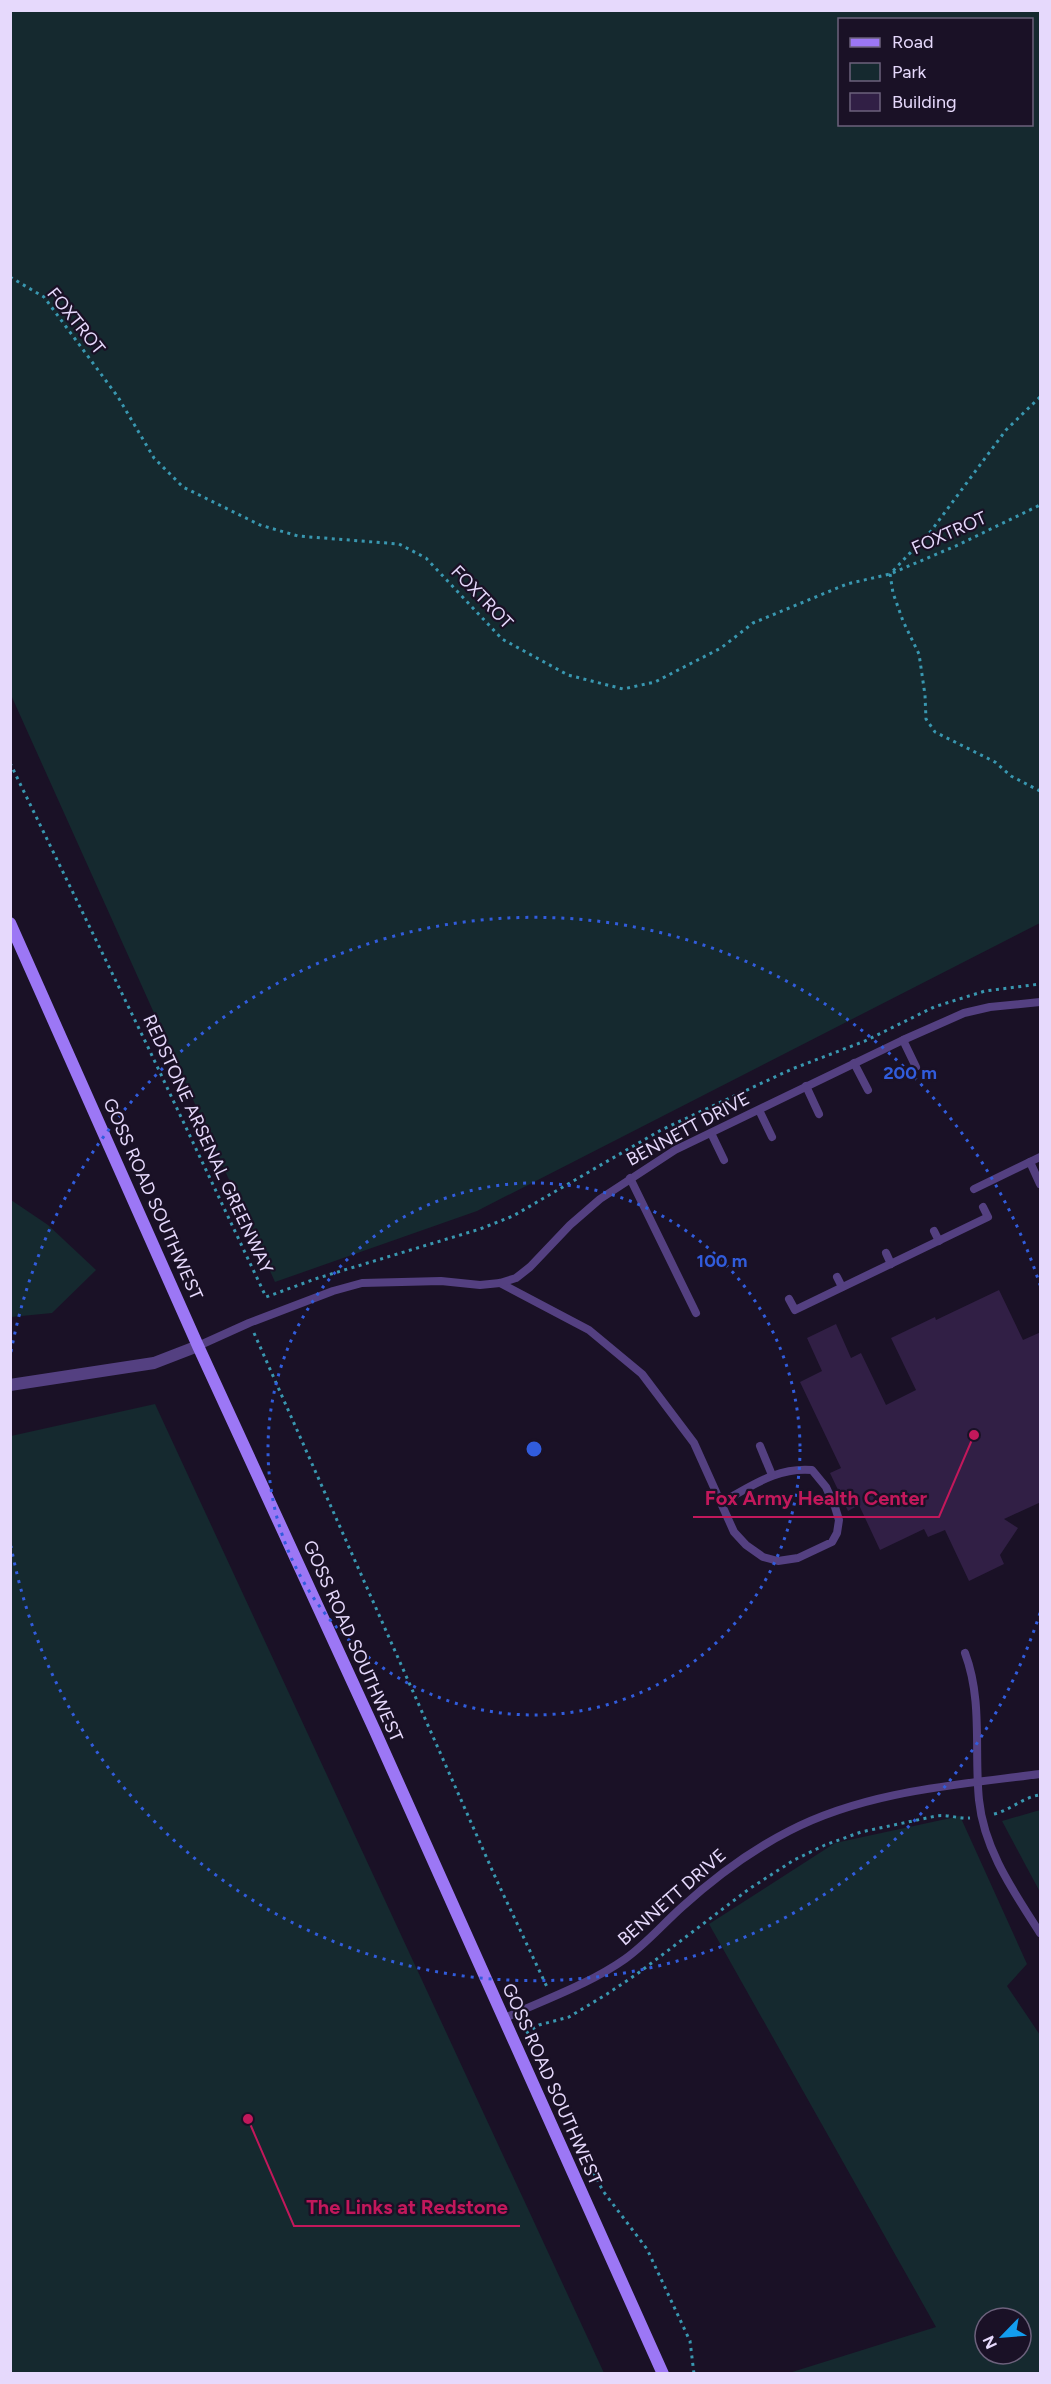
<svg xmlns="http://www.w3.org/2000/svg" width="1051" height="2384" font-family="Figtree,sans-serif">
<style>
.green{fill:#15292f;fill-rule:evenodd}
.building{fill:#311f45}
.lines{fill:none;stroke-linecap:round;stroke-linejoin:round}
.path{stroke:#3997b0;stroke-width:3;stroke-dasharray:3 4.5;stroke-linecap:butt}
.lane{stroke:#544081;stroke-width:8}
.street{stroke:#544081;stroke-width:12}
.secondary{stroke:#9c77f5;stroke-width:12}
.ring{fill:none;stroke:#315cdc;stroke-width:3;stroke-dasharray:3 6}
.labels{text-anchor:middle;dominant-baseline:central;stroke-width:4.5;stroke-linejoin:round;paint-order:stroke}
.street-label{font-size:18px;fill:#e6d9fc;stroke:#1a1126}
.centre{fill:#315cdc;stroke:#1a1126;stroke-width:3}
.ring-label{font-size:18px;text-anchor:middle;font-weight:bold;fill:#315cdc;stroke:#1a1126;stroke-width:4.5;stroke-linejoin:round;paint-order:stroke}
.leader{fill:none;stroke:#c2185b;stroke-width:2}
.callout-dot{fill:#c2185b;stroke:#1a1126;stroke-width:2}
.callout-label{font-size:20px;text-anchor:middle;font-weight:bold;fill:#c2185b;stroke:#1a1126;stroke-width:4.5;stroke-linejoin:round;paint-order:stroke}
</style>
<rect width="100%" height="100%" fill="#1a1126"/>
<g class="green">
<path d="M10,11H1040V923L477,1211L275,1282L11,695ZM840,20H1032V124H840Z"/>
<polygon points="11,1200 48,1225 96,1270 52,1313 11,1317"/>
<polygon points="155,1404 604,2373 11,2373 11,1436"/>
<polygon points="1040,1810 1040,1892 1002,1821"/>
<path d="M960,1816L1027,1964L1007,1986L1040,2035V2373H789L936,2327L709,1924L835,1843ZM985,2318H1021V2354H985Z"/>
</g>
<polygon class="building" points="999,1290 1023,1340 1041,1332 1041,1502 1004,1519 1018,1528 1000,1555 1004,1564 969,1581 945,1530 928,1537 924,1529 880,1550 859,1505 848,1511 830,1473 841,1468 800,1382 822,1371 807,1338 836,1324 851,1358 861,1353 886,1405 916,1390 891,1338 935,1317 936,1320"/>
<g class="lines">
<g class="path">
<polyline points="10,277 44,297 118,397 154,458 183,487 260,525 298,536 399,544 426,558 502,639 568,675 623,689 655,682 684,667 721,648 753,623 847,584 890,574 958,545 1040,505"/>
<polyline points="1040,397 1006,430 931,531 890,574 893,593 903,621 919,654 925,695 926,719 935,732 995,762 1011,776 1040,791"/>
<polyline points="10,763 147,1045 266,1297 318,1278 480,1229 513,1216 661,1130 792,1069 865,1041 934,1007 985,991 1040,984"/>
<polyline points="254,1333 497,1881 547,1987"/>
<path d="M994,1814C1011,1810 1023,1797 1040,1795"/>
<path d="M526,2033L539,2025L569,2017L607,1994L637,1974L749,1889L794,1860L825,1845L861,1832L936,1816C948,1814 958,1819 970,1818"/>
<polyline points="576,2139 603,2191 647,2249 690,2341 694,2374"/>
</g>
<g class="lane">
<polyline points="903,1040 916,1067"/>
<polyline points="854,1063 868,1090"/>
<polyline points="806,1086 819,1114"/>
<polyline points="759,1110 772,1137"/>
<polyline points="711,1133 724,1160"/>
<polyline points="1030,1162 1040,1184"/>
<polyline points="630,1178 696,1313"/>
<polyline points="974,1189 1040,1157"/>
<polyline points="934,1231 939,1241"/>
<polyline points="886,1253 891,1264"/>
<polyline points="837,1277 842,1287"/>
<path d="M500,1283L589,1330L642,1374L694,1443L734,1532L746,1545L763,1557L778,1561L798,1558L832,1542L837,1533L839,1520L835,1507L826,1487L812,1470C777,1467 752,1486 722,1502"/>
<polyline points="789,1299 795,1310 988,1217 983,1207"/>
<polyline points="198,1346 249,1323 333,1291 362,1283 441,1281 480,1285 500,1283 516,1278 530,1267 570,1225 600,1199 675,1150 903,1040 964,1013 990,1007 1040,1002"/>
<polyline points="760,1446 772,1475"/>
<path d="M965,1653C983,1701 974,1751 979,1800C984,1850 1014,1892 1040,1933"/>
<path d="M503,2019C543,2000 588,1985 625,1959C646,1944 663,1924 682,1907C715,1877 750,1851 789,1831C866,1791 956,1785 1040,1774"/>
</g>
<polyline class="street" points="10,1385 154,1363 198,1346"/>
<polyline class="secondary" points="10,923 198,1346 375,1731 663,2374"/>
</g>
<g class="ring">
<circle cx="534" cy="1449" r="266"/>
<path d="M1040 1613A532 532 0 0 1 11 1546M11 1352A532 532 0 0 1 1040 1285"/>
</g>
<g class="labels">
<g class="street-label">
<text transform="translate(76 321) rotate(51)">FOXTROT</text>
<text transform="translate(949 533) rotate(-24)">FOXTROT</text>
<text transform="translate(482 597) rotate(46)">FOXTROT</text>
<text transform="translate(688 1129) rotate(-28)">BENNETT DRIVE</text>
<text transform="translate(208 1144) rotate(65)">REDSTONE ARSENAL GREENWAY</text>
<text transform="translate(153 1199) rotate(66)">GOSS ROAD SOUTHWEST</text>
<text transform="translate(353 1641) rotate(66)">GOSS ROAD SOUTHWEST</text>
<text transform="translate(672 1897) rotate(-41)">BENNETT DRIVE</text>
<text transform="translate(552 2084) rotate(66)">GOSS ROAD SOUTHWEST</text>
</g>
</g>
<circle cx="534" cy="1449" r="9" class="centre"/>
<g class="ring-label">
<text x="910" y="1079">200 m</text>
<text x="722" y="1267">100 m</text>
</g>
<path class="leader" d="M974 1435L939 1517H693M248 2119L294 2226H520"/>
<g class="callout-dot">
<circle cx="974" cy="1435" r="6"/>
<circle cx="248" cy="2119" r="6"/>
</g>
<g class="callout-label">
<text x="816" y="1505">Fox Army Health Center</text>
<text x="407" y="2214">The Links at Redstone</text>
</g>
<rect width="1051" height="2384" fill="none" stroke="#e6d9fc" stroke-width="24"/>
<rect x="838" y="18" width="195" height="108" fill="#1a1126" stroke="#6c617c" stroke-width="1.5"/>
<rect x="850" y="38" width="30" height="9" fill="#9c77f5" stroke="#6c617c" stroke-width="1.5"/>
<text x="892" y="48" font-size="18" fill="#e6d9fc">Road</text>
<rect x="850" y="63" width="30" height="18" fill="#15292f" stroke="#6c617c" stroke-width="1.5"/>
<text x="892" y="78" font-size="18" fill="#e6d9fc">Park</text>
<rect x="850" y="93" width="30" height="18" fill="#311f45" stroke="#6c617c" stroke-width="1.5"/>
<text x="892" y="108" font-size="18" fill="#e6d9fc">Building</text>
<g transform="translate(1003 2336) rotate(245)"><circle r="28" fill="#1a1126" stroke="#6c617c" stroke-width="1.5"/>
<path d="M0-4.5L10 22L0 15L-10 22Z" fill="#139dee"/>
<text y="-9" font-size="16" font-weight="bold" text-anchor="middle" fill="#e6d9fc">N</text>
</g>
</svg>
